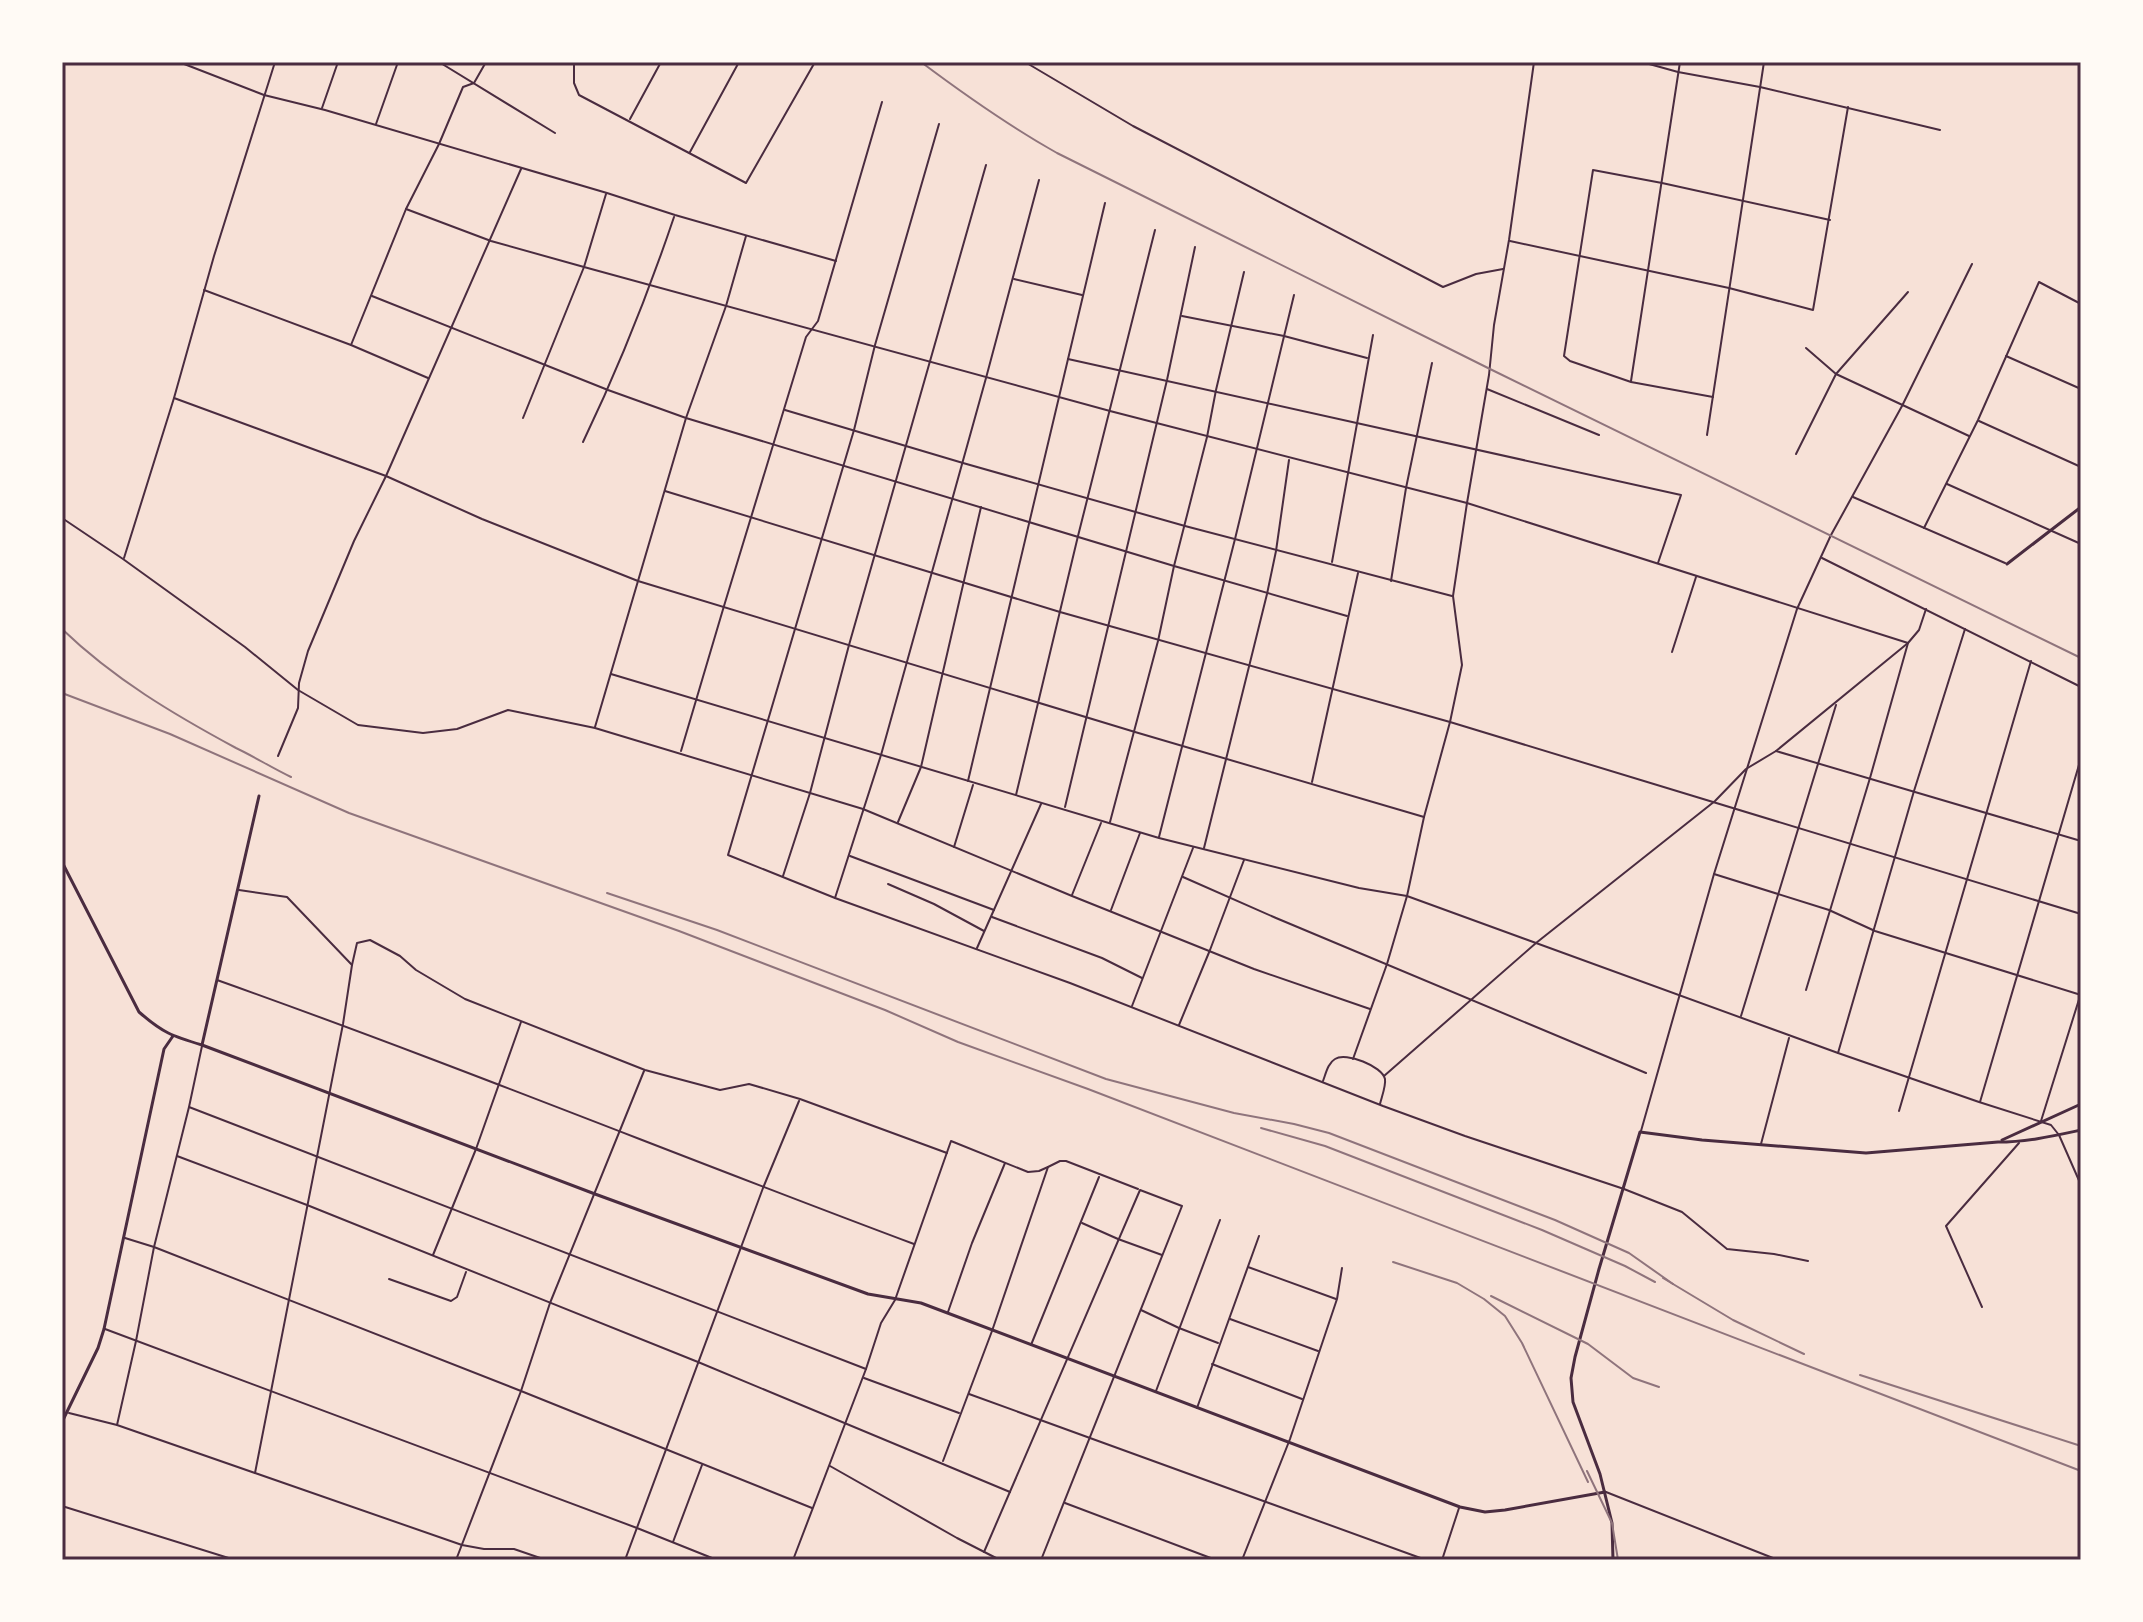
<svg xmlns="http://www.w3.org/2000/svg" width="2143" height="1622" font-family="'IBM Plex Sans',sans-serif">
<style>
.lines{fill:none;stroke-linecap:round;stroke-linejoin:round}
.minor{stroke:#4a2c40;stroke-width:2}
.tertiary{stroke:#4a2c40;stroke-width:3}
.secondary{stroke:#4a2c40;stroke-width:3}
.primary{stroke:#4a2c40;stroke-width:3}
.rail{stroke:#8f747c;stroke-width:2}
.neatline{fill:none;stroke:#4a2c40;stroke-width:3}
</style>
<rect width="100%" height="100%" fill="#f7e1d7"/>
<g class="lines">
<g class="minor">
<polyline points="179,62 264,95 325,110 607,193 675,215 836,261"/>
<polyline points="439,62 555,133"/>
<polyline points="574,62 574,83 579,95 746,183 815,62"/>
<polyline points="1025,62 1133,126 1443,287 1476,274 1503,269"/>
<polyline points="1642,62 1678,72 1760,87 1940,130"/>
<polyline points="322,108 338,62"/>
<polyline points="630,119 661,62"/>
<polyline points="376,124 398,62"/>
<polyline points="939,124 875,345 854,430 728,855 835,898 1070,983 1383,1106 1465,1136 1624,1189 1682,1212 1727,1249 1774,1254 1808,1261"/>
<polyline points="690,152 739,62"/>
<polyline points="406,209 491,241 584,267 1110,411 1467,503 1908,643 1870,778 1806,990"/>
<polyline points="1510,241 1729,288 1813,310 1848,107"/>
<polyline points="1014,279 1082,295"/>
<polyline points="204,290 351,345 428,378"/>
<polyline points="372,296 608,390 686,418 1174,566 1347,616"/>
<polyline points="1182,316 1284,336 1367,358"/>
<polyline points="351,345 406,209 439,144 463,87 474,83 486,62"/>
<polyline points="1806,348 1836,374 1969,436"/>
<polyline points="2006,356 2081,389"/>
<polyline points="1068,359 1681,495 1658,563"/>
<polyline points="1631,381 1680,62"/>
<polyline points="1487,389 1599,435"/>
<polyline points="1713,397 1631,382 1570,361 1564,356 1593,170 1662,183 1830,220"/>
<polyline points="174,398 386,476 482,519 638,581 1135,732 1424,817"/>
<polyline points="785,410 963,463 1185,526 1452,596"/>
<polyline points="523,418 584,267 606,194"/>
<polyline points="1979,421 2081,467"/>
<polyline points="1707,435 1764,62"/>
<path d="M583,442C618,369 648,294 674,217"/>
<polyline points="1796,454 1836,374 1908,292"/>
<polyline points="1947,484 2081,544"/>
<polyline points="665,491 1060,612 1450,722 2081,914"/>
<polyline points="1853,497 2005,563"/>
<polyline points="62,518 123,559 245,647 298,690 358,725 423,733 457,729 508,710 595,728 863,809 1072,896 1254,969 1370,1009"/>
<polyline points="1924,528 1978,420 2039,282 2081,304"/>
<polyline points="124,558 174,398 214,256 275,62"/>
<polyline points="1822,558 2081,687"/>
<polyline points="1332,562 1373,335"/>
<polyline points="1391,581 1406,488 1432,363"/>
<polyline points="1672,652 1696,577"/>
<polyline points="611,674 1159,838 1359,888 1407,896 1838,1053 1979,1102 2051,1125 2059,1135 2081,1185"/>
<polyline points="595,727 686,418 726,306 746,236"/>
<polyline points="681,751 724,606 806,337 818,321 882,102"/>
<polyline points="1776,751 2081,841"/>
<polyline points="278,756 298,708 299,683 308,651 354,541 386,476 521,169"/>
<polyline points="968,781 1105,203"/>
<polyline points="1312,782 1358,573"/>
<polyline points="1016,795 1078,536 1155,230"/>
<polyline points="1065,807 1167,380 1195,247"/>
<polyline points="898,822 921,767 981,507"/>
<polyline points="1110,822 1158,641 1174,566 1207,437 1216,390 1244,272"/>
<polyline points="1159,837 1235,539 1294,295"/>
<polyline points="954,847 973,785"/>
<polyline points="1204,848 1267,594 1276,551 1289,460"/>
<polyline points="850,856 994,910"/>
<polyline points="1714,874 1829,910 1875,931 2081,995"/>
<polyline points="783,876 810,793 849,645 986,165"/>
<polyline points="1183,877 1276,918 1646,1073"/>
<polyline points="888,884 934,904 984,931"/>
<polyline points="239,890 287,897 352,965 343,1024 255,1473"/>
<polyline points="1072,895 1101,823"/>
<polyline points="835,898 881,755 986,378 1039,180"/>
<polyline points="1111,910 1140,833"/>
<polyline points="992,917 1102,958 1142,978"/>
<polyline points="977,948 1041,804"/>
<polyline points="352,965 357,943 370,940 400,956 416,970 465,999 645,1070 720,1090 749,1084 800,1099 947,1153"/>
<path d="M217,980C451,1063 681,1157 914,1244"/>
<polyline points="1132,1006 1193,848"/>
<polyline points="1741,1016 1836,705"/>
<polyline points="1179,1025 1210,950 1244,860"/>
<polyline points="1838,1053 1914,791 1965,629"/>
<polyline points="1353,1059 1387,964 1407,896 1424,817 1450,722 1462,665 1453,596 1467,503 1489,375 1494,325 1509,240 1534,62"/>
<polyline points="1384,1076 1536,943 1715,801 1746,769 1776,751 1908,643 1919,630 1926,609"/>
<path d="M1323,1081C1326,1073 1328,1063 1335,1059C1346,1052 1382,1066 1385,1079C1386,1086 1382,1096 1380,1104"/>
<polyline points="1980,1102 2081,758"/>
<polyline points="189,1107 866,1369"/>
<polyline points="1899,1111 2031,661"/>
<polyline points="2041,1121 2081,993"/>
<polyline points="1641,1131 1714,874 1797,609 1831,535 1902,406 1972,264"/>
<polyline points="1761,1144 1789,1038"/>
<polyline points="177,1156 307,1205 698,1362 1010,1492"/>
<polyline points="1082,1223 1118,1239 1162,1255"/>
<polyline points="125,1238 154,1247 521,1391 812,1508"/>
<polyline points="433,1255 476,1149 521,1022"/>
<polyline points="1248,1267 1336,1299"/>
<polyline points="389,1279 451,1301 457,1297 466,1272"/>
<polyline points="1982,1307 1946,1226 2019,1143"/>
<polyline points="1141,1310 1179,1328 1218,1343"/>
<polyline points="948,1312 972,1243 1005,1163"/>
<polyline points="1230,1319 1318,1351"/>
<polyline points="105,1329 637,1528 717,1560"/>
<polyline points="1031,1345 1099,1177"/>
<polyline points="1212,1364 1302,1399"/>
<polyline points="864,1378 959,1413"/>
<polyline points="1156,1391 1220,1220"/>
<polyline points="969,1394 1426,1560"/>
<polyline points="1197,1408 1259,1236"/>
<polyline points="69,1413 117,1425 462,1545 484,1549 514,1549 546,1560"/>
<polyline points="117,1425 136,1341 154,1247 189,1107 202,1046"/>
<polyline points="943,1461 992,1331 1048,1167 1060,1161 1066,1161 1138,1189"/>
<polyline points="830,1466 957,1538 1000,1560"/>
<polyline points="1606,1492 1778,1560"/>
<polyline points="1065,1503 1216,1560"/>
<polyline points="62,1506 235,1560"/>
<polyline points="673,1542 702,1465"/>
<polyline points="984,1552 1140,1190 1182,1206 1041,1560"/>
<polyline points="456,1560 521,1391 550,1303 644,1071"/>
<polyline points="625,1560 763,1188 799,1101"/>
<polyline points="793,1560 866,1369 881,1323 895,1300 951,1141 1028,1172 1039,1171 1048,1167"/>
<polyline points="1242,1560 1290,1439 1337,1299 1342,1268"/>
<polyline points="1442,1560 1459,1508"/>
</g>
<g class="tertiary">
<polyline points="2007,564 2081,507"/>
<polyline points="202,1045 259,796"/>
<polyline points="62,1422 98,1348 104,1329 164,1049 173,1036"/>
</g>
<path class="secondary" d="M62,862L139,1012C163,1033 172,1036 202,1045L595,1194L868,1294L921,1303L1460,1507L1485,1512L1505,1510L1605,1492"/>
<g class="primary">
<polyline points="2002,1140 2081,1104"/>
<path d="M1613,1560L1612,1523L1600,1474L1573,1402L1571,1378L1575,1357L1599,1269L1640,1132L1702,1140L1866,1153L1998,1142C2027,1142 2053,1136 2081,1130"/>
</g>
<g class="rail">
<path d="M921,62C965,95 1009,126 1057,153L1490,369L2081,658"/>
<path d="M62,629C114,679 173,714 236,748C255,757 272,768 291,777"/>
<polyline points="62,693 170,734 349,813 679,931 885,1010 958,1042 1088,1089 2081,1471"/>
<polyline points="607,893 717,930 1106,1079 1234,1113 1294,1124 1329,1133 1555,1220 1629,1253 1673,1284"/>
<polyline points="1261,1128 1325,1146 1542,1230 1625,1266 1655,1282"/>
<polyline points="1393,1262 1457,1283 1484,1299 1505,1316 1522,1343 1588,1482"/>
<polyline points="1663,1278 1733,1320 1804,1354"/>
<polyline points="1491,1296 1588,1344 1633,1378 1659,1387"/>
<polyline points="1860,1375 2081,1446"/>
<polyline points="1587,1471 1612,1523 1618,1560"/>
</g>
</g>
<rect width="2143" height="1622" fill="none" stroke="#fffaf5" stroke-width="128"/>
<rect x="64" y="64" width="2015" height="1494" class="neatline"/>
</svg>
